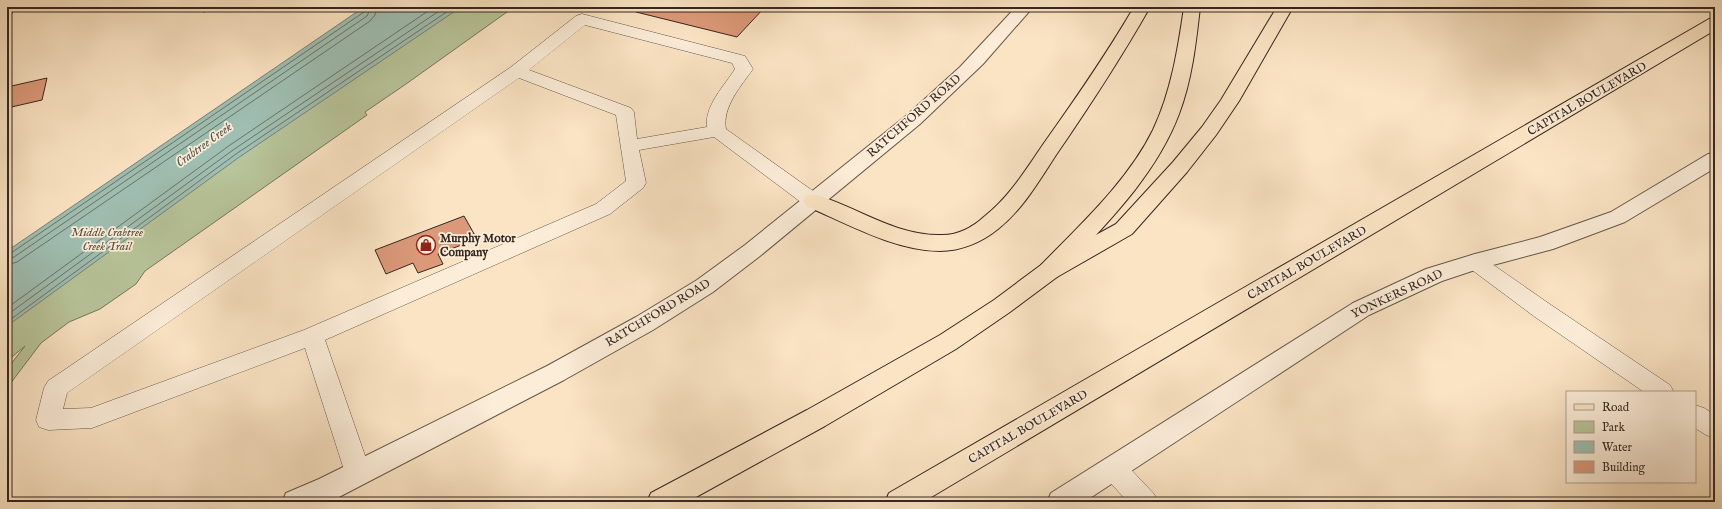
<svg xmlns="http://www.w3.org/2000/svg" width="1722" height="509" font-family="'IM FELL English',serif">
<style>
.green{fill:#b8c59a;stroke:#76765d}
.water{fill:#9fbfb2;stroke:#748278}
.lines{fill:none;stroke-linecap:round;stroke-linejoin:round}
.shore{stroke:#6a7369;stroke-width:1}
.building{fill:#dc9979;stroke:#342720}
.service-casing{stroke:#665649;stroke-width:1}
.tertiary-casing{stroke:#665649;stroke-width:2}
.primary-casing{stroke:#342720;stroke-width:2}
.motorway-casing{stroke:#342720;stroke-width:2}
.service{fill:#fcedd9;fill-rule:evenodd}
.tertiary{fill:#fcedd9;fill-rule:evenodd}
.primary{fill:#fbe4c4;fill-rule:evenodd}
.motorway{fill:#fbe4c4;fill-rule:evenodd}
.labels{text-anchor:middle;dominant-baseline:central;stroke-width:3.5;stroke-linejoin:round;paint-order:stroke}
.street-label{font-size:12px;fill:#342720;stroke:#fcedd9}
.park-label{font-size:12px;font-style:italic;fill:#554e3e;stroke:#fcedd9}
.poi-label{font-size:12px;font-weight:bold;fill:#342720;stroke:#fcedd9;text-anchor:start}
.water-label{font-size:13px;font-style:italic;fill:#54554c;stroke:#fcedd9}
</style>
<rect width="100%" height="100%" fill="#fbe4c4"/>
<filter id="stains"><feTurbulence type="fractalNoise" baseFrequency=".005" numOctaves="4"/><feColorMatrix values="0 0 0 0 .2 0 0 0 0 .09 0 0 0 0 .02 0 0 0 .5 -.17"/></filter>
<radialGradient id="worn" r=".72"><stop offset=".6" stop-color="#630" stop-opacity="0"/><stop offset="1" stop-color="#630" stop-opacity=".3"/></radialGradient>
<polygon class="green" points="400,7 514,7 406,84 365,112 367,115 145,271 136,284 100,309 69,322 41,343 7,388 7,369 25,346 7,361 7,280"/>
<polygon class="water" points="364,7 461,7 238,158 7,326 7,251"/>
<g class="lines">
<g class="shore">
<polyline points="7,254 11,253 364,12 366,7"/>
<polyline points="7,259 14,257 367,16 371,7"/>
<polyline points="7,265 17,262 370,21 375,15 377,7"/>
<polyline points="7,308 230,145 434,7"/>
<polyline points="7,315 233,150 445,7"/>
<polyline points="7,322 236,154 454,7"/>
</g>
</g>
<g class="building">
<polygon points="7,7 14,7 7,28"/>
<polygon points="203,7 228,7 203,12"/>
<polygon points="641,7 765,7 737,37 636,12"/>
<polygon points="47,78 42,100 7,108 7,87"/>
<polygon points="464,216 477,239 438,254 443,264 418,273 413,263 386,274 375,250"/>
</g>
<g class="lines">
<defs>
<g id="service">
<path d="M582,14L745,56L753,69C741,86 722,107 726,129L820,196L823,201L820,206L813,208L806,206L714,137L639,150L646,183L643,188L610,214L325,340L371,473L367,481L358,484L349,481L345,473L305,348L92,428L48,430L39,427L36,420L44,388L48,381L511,67L576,16ZM585,25L732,63L735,69C725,85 704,106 707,127L637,139L634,112L631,108L529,70ZM519,78L616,115L626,181L596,204L304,330L91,408L63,409L67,393Z"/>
<polygon points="1475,254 1482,257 1551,305 1670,385 1674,392 1644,392 1535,317 1468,267 1464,262 1468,257"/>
<polygon points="1695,405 1704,408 1715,415 1715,438 1706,435 1695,428"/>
<polygon points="1113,457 1122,460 1154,494 1158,502 1128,502 1104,476 1100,468 1104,460"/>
</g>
<g id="tertiary">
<polygon points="1016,7 1033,7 983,64 920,124 760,256 713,292 653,330 564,380 339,497 326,502 282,502 286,493 319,479 547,366 636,317 697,280 745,245 907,115 960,67"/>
<polygon points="1715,153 1715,168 1625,222 1553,249 1478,269 1442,281 1369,315 1084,502 1047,502 1051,493 1353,303 1426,269 1475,254 1540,237 1611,212 1708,154"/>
</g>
<g id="primary">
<polygon points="1277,7 1293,7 1239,101 1216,135 1187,172 1132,234 1057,277 1010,312 956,349 825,426 687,502 647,502 651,493 807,410 940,335 994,300 1041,265 1116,224 1173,162 1202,127 1221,100"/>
<polygon points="1715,18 1715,30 923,502 885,502 889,493 1709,19"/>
</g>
<g id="motorway">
<path d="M1134,7H1150C1121,58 1089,107 1056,155C1039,181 1023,209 998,229C982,242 961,251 940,251C895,251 846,223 806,206L803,201L806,196L813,194C856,206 893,235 939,235C957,236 972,228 985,216C1009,197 1025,171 1042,146C1074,101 1106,55 1134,7Z"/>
<path d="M1184,7H1200C1196,43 1192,80 1179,114C1155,178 1102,228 1057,277L1049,279L1041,277L1038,271L1041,265C1080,225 1128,181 1153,130C1171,92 1178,49 1184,7Z"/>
</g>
</defs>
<use href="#service" class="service-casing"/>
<use href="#tertiary" class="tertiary-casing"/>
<use href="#primary" class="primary-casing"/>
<use href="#motorway" class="motorway-casing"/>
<use href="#service" class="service"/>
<use href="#tertiary" class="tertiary"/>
<use href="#primary" class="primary"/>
<use href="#motorway" class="motorway"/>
</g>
<defs>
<symbol id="shop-ring" viewBox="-11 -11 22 22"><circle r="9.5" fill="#fcedd9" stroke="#8f2418" stroke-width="1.5"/><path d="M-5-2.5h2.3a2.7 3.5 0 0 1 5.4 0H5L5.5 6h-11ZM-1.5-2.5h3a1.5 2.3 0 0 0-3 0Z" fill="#8f2418"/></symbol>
</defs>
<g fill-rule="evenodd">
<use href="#shop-ring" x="415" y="234" width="22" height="22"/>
</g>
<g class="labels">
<g class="street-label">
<text transform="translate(1587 99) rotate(-30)">CAPITAL BOULEVARD</text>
<text transform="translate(914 116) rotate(-41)">RATCHFORD ROAD</text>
<text transform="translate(1307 263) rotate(-30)">CAPITAL BOULEVARD</text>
<text transform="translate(1397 294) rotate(-25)">YONKERS ROAD</text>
<text transform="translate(658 313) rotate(-31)">RATCHFORD ROAD</text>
<text transform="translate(1028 427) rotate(-30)">CAPITAL BOULEVARD</text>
</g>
<g class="park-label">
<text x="107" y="232">Middle Crabtree<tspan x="107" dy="14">Creek Trail</tspan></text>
</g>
<g class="poi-label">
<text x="440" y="238">Murphy Motor<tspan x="440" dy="14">Company</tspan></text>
</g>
<g class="water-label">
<text transform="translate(204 145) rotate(-36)">Crabtree Creek</text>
</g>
</g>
<rect width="1722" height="509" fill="none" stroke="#fbe4c4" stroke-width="24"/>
<rect x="8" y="8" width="1706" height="493" fill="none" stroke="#342720" stroke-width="2"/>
<rect x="12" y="12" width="1698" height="485" fill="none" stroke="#342720"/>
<rect x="1566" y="391" width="130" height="92" fill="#fcedd9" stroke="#ac9e8f"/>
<rect x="1574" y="404" width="20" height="6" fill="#fbe4c4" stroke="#ac9e8f"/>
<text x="1602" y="411" font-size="12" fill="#342720">Road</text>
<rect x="1574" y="421" width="20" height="12" fill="#b8c59a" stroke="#ac9e8f"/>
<text x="1602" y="431" font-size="12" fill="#342720">Park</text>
<rect x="1574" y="441" width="20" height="12" fill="#9fbfb2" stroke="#ac9e8f"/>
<text x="1602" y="451" font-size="12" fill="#342720">Water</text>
<rect x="1574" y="461" width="20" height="12" fill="#dc9979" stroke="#ac9e8f"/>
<text x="1602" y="471" font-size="12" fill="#342720">Building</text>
<rect width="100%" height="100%" filter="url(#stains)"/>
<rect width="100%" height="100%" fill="url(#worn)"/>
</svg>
